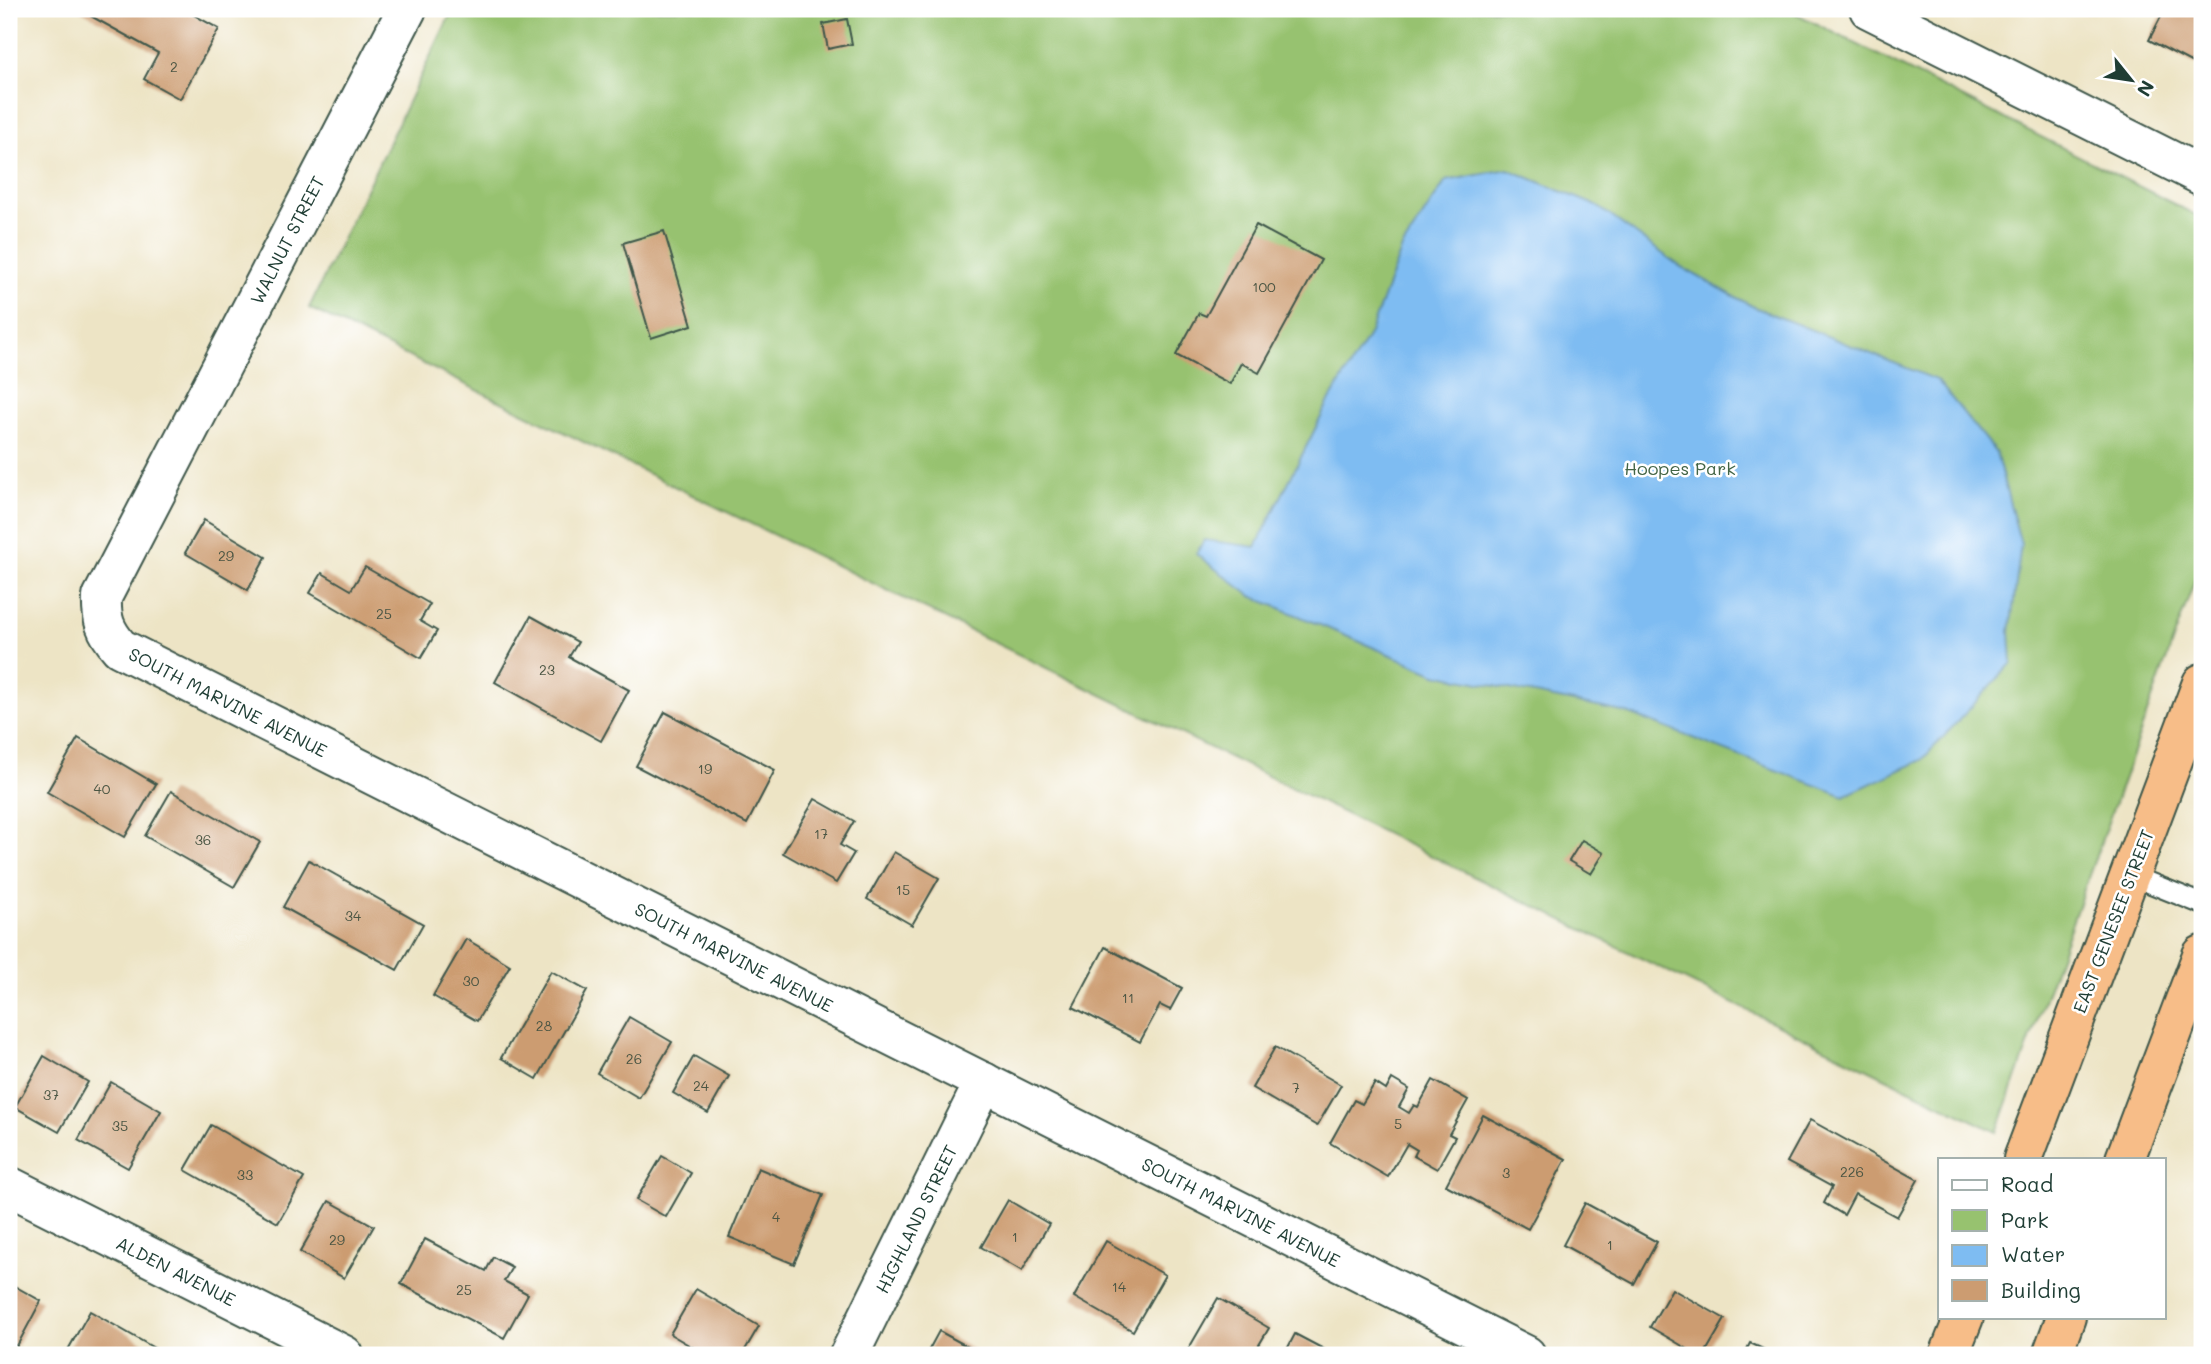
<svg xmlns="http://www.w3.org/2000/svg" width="2211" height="1364" font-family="Mali,sans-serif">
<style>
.green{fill:#97c26f;stroke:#5b8052;stroke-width:2}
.water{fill:#7ebcf2;stroke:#4e7c93;stroke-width:2}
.building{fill:#cc9c71}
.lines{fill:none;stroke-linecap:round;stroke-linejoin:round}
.lane-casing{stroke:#3e564a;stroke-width:23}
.street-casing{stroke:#3e564a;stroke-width:42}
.highway-casing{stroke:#3e564a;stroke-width:42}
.lane{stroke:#fff;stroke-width:19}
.street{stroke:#fff;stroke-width:38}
.highway{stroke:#f7bd88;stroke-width:38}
.labels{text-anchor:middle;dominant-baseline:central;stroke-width:5;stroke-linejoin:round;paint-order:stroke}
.number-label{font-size:14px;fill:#4a5543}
.street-label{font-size:18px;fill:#1f3d34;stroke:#fff}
.park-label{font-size:18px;fill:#436546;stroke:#fff}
</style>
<rect width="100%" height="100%" fill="#fff"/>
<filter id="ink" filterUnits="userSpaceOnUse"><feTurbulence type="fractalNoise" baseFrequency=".0143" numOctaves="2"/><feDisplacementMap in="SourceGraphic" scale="14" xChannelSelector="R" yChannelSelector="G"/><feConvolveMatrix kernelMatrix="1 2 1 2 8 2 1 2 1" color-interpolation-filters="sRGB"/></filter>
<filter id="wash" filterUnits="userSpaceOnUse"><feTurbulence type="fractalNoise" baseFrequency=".00686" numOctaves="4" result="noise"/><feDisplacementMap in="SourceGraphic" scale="28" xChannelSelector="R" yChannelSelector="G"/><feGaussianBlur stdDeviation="1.57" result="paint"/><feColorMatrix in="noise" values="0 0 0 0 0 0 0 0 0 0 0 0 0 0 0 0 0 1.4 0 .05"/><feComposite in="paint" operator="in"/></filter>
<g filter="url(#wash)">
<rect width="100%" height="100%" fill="#ede4c5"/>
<polygon class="green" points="453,9 1787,9 2202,218 2202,560 1997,1132 309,308"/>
<polygon class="water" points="1508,169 1597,206 1681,267 1752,306 1937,380 1996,453 2021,544 2010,632 2012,663 1922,760 1844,796 1627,713 1436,674 1251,596 1196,554 1204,540 1256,547 1327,405 1369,335 1402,248 1446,181"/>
<g id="blocks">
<g class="building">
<polygon points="78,9 183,9 219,29 180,99 144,79 158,53"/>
<polygon points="2165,9 2202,9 2202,68 2149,40"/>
<polygon points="847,19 852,44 828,49 823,24"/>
<polygon points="1256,225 1321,260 1259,373 1241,363 1230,384 1176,355 1199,313 1206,316"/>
<polygon points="664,231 692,325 651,338 623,243"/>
<polygon points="204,520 266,557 248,590 185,553"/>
<polygon points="365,567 430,604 420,621 437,631 421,658 310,593 322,573 351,590"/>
<polygon points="531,616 578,642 569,657 629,690 601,741 495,682"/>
<polygon points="665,712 775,770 747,824 636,766"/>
<polygon points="78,738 156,784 125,837 47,792"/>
<polygon points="171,791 260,842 234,887 145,836"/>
<polygon points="815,799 854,821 840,845 854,853 836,883 783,853"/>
<polygon points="1582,840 1604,853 1591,874 1569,861"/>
<polygon points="894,852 939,878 912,925 867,899"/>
<polygon points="309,860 423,924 397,970 283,907"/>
<polygon points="466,939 510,965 477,1021 433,996"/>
<polygon points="1105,947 1182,988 1170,1010 1160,1005 1140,1042 1073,1007"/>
<polygon points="551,971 587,991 537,1079 501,1058"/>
<polygon points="629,1017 672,1042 639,1098 597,1073"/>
<polygon points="1275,1047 1341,1085 1317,1126 1252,1088"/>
<polygon points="44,1056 88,1082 59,1132 15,1107"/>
<polygon points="694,1056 729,1076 708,1113 673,1093"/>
<polygon points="1392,1079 1409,1089 1399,1107 1409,1113 1414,1105 1418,1107 1433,1080 1468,1100 1449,1134 1455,1137 1437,1169 1414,1156 1417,1150 1407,1144 1388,1177 1330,1143 1354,1100 1362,1104 1375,1083 1386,1090"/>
<polygon points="111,1082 161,1111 128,1168 78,1140"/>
<polygon points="1483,1115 1566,1159 1528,1229 1446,1185"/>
<polygon points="1810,1120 1918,1180 1897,1217 1855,1194 1844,1215 1824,1203 1832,1187 1787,1162"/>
<polygon points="211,1125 304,1178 278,1223 185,1170"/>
<polygon points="662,1156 691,1173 666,1217 636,1200"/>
<polygon points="758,1168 823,1195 794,1264 729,1237"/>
<polygon points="1008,1200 1049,1224 1022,1271 981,1247"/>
<polygon points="329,1201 374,1226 344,1278 300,1252"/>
<polygon points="1585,1203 1657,1242 1634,1284 1563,1245"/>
<polygon points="425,1239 486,1271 493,1257 512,1267 504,1281 528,1294 504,1338 401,1284"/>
<polygon points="1106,1241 1165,1275 1133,1331 1074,1297"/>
<polygon points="9,1283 41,1301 17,1346 9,1342"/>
<polygon points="696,1289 759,1326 742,1355 706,1355 670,1334"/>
<polygon points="1672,1289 1725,1319 1704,1355 1698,1355 1650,1327"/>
<polygon points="1218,1298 1269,1328 1253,1355 1185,1355"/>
<polygon points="90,1311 166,1355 65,1355"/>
<polygon points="939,1331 983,1355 926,1355"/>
<polygon points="1295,1334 1335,1355 1284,1355"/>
<polygon points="1750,1343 1776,1355 1744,1355"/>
</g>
</g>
</g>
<g filter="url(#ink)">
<use href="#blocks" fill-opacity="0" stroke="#3e564a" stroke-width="2"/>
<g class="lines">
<defs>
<polyline id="lane" points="2130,875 2202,904"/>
<g id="street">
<path d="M407,9L102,597C101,619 105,631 120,648L1526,1355"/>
<polyline points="1869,9 2202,176"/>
<polyline points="9,1186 344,1355"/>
<polyline points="849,1355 984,1082"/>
</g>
<g id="highway">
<polyline points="2023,1159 2202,683"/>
<polyline points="2125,1159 2202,955"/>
<polyline points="1949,1355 1964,1317"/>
<polyline points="2052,1355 2066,1317"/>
</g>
</defs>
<use href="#lane" class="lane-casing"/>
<use href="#street" class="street-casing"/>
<use href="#highway" class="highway-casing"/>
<use href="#lane" class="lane"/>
<use href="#street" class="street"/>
<use href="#highway" class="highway"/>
</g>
</g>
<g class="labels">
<g class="number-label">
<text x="174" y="66">2</text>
<text x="1264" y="286">100</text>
<text x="226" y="555">29</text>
<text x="384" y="613">25</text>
<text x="547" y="669">23</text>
<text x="705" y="768">19</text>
<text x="102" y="788">40</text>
<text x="821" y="833">17</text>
<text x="203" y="839">36</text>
<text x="903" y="889">15</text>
<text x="353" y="915">34</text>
<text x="471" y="980">30</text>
<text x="1128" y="997">11</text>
<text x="544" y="1025">28</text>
<text x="634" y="1058">26</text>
<text x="701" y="1085">24</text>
<text x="1296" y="1087">7</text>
<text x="51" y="1094">37</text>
<text x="1398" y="1123">5</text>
<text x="120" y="1125">35</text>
<text x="1852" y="1171">226</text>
<text x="1506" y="1172">3</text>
<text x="245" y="1174">33</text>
<text x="776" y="1216">4</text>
<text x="1015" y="1236">1</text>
<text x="337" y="1239">29</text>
<text x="1610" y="1244">1</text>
<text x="1119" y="1286">14</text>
<text x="464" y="1289">25</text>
</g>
<g class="street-label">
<text transform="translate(287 240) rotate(-63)">WALNUT STREET</text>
<text transform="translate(228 702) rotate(27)">SOUTH MARVINE AVENUE</text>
<text transform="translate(2113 921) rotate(-69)">EAST GENESEE STREET</text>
<text transform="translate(734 957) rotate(27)">SOUTH MARVINE AVENUE</text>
<text transform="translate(1241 1212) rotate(27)">SOUTH MARVINE AVENUE</text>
<text transform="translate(916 1219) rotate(-64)">HIGHLAND STREET</text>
<text transform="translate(176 1271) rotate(27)">ALDEN AVENUE</text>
</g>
<g class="park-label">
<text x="1680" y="468">Hoopes Park</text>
</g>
</g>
<rect width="2211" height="1364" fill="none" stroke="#fff" stroke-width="35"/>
<rect x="1938" y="1158" width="228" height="161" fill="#ffffff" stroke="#a5b1ae" stroke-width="2"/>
<rect x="1952" y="1180" width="35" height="10" fill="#ffffff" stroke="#a5b1ae" stroke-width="2"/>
<text x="2001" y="1192" font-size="21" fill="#1f3d34">Road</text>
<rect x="1952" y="1210" width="35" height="21" fill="#97c26f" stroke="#a5b1ae" stroke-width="2"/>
<text x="2001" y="1228" font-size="21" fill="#1f3d34">Park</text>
<rect x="1952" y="1245" width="35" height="21" fill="#7ebcf2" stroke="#a5b1ae" stroke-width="2"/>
<text x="2001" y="1262" font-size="21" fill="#1f3d34">Water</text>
<rect x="1952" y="1280" width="35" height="21" fill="#cc9c71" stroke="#a5b1ae" stroke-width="2"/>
<text x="2001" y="1298" font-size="21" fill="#1f3d34">Building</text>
<g transform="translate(2131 80) rotate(120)" stroke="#ffffff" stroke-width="5" paint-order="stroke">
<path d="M0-5L12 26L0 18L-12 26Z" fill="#1f3d34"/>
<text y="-10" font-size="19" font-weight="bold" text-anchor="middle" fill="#1f3d34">N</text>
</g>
</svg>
